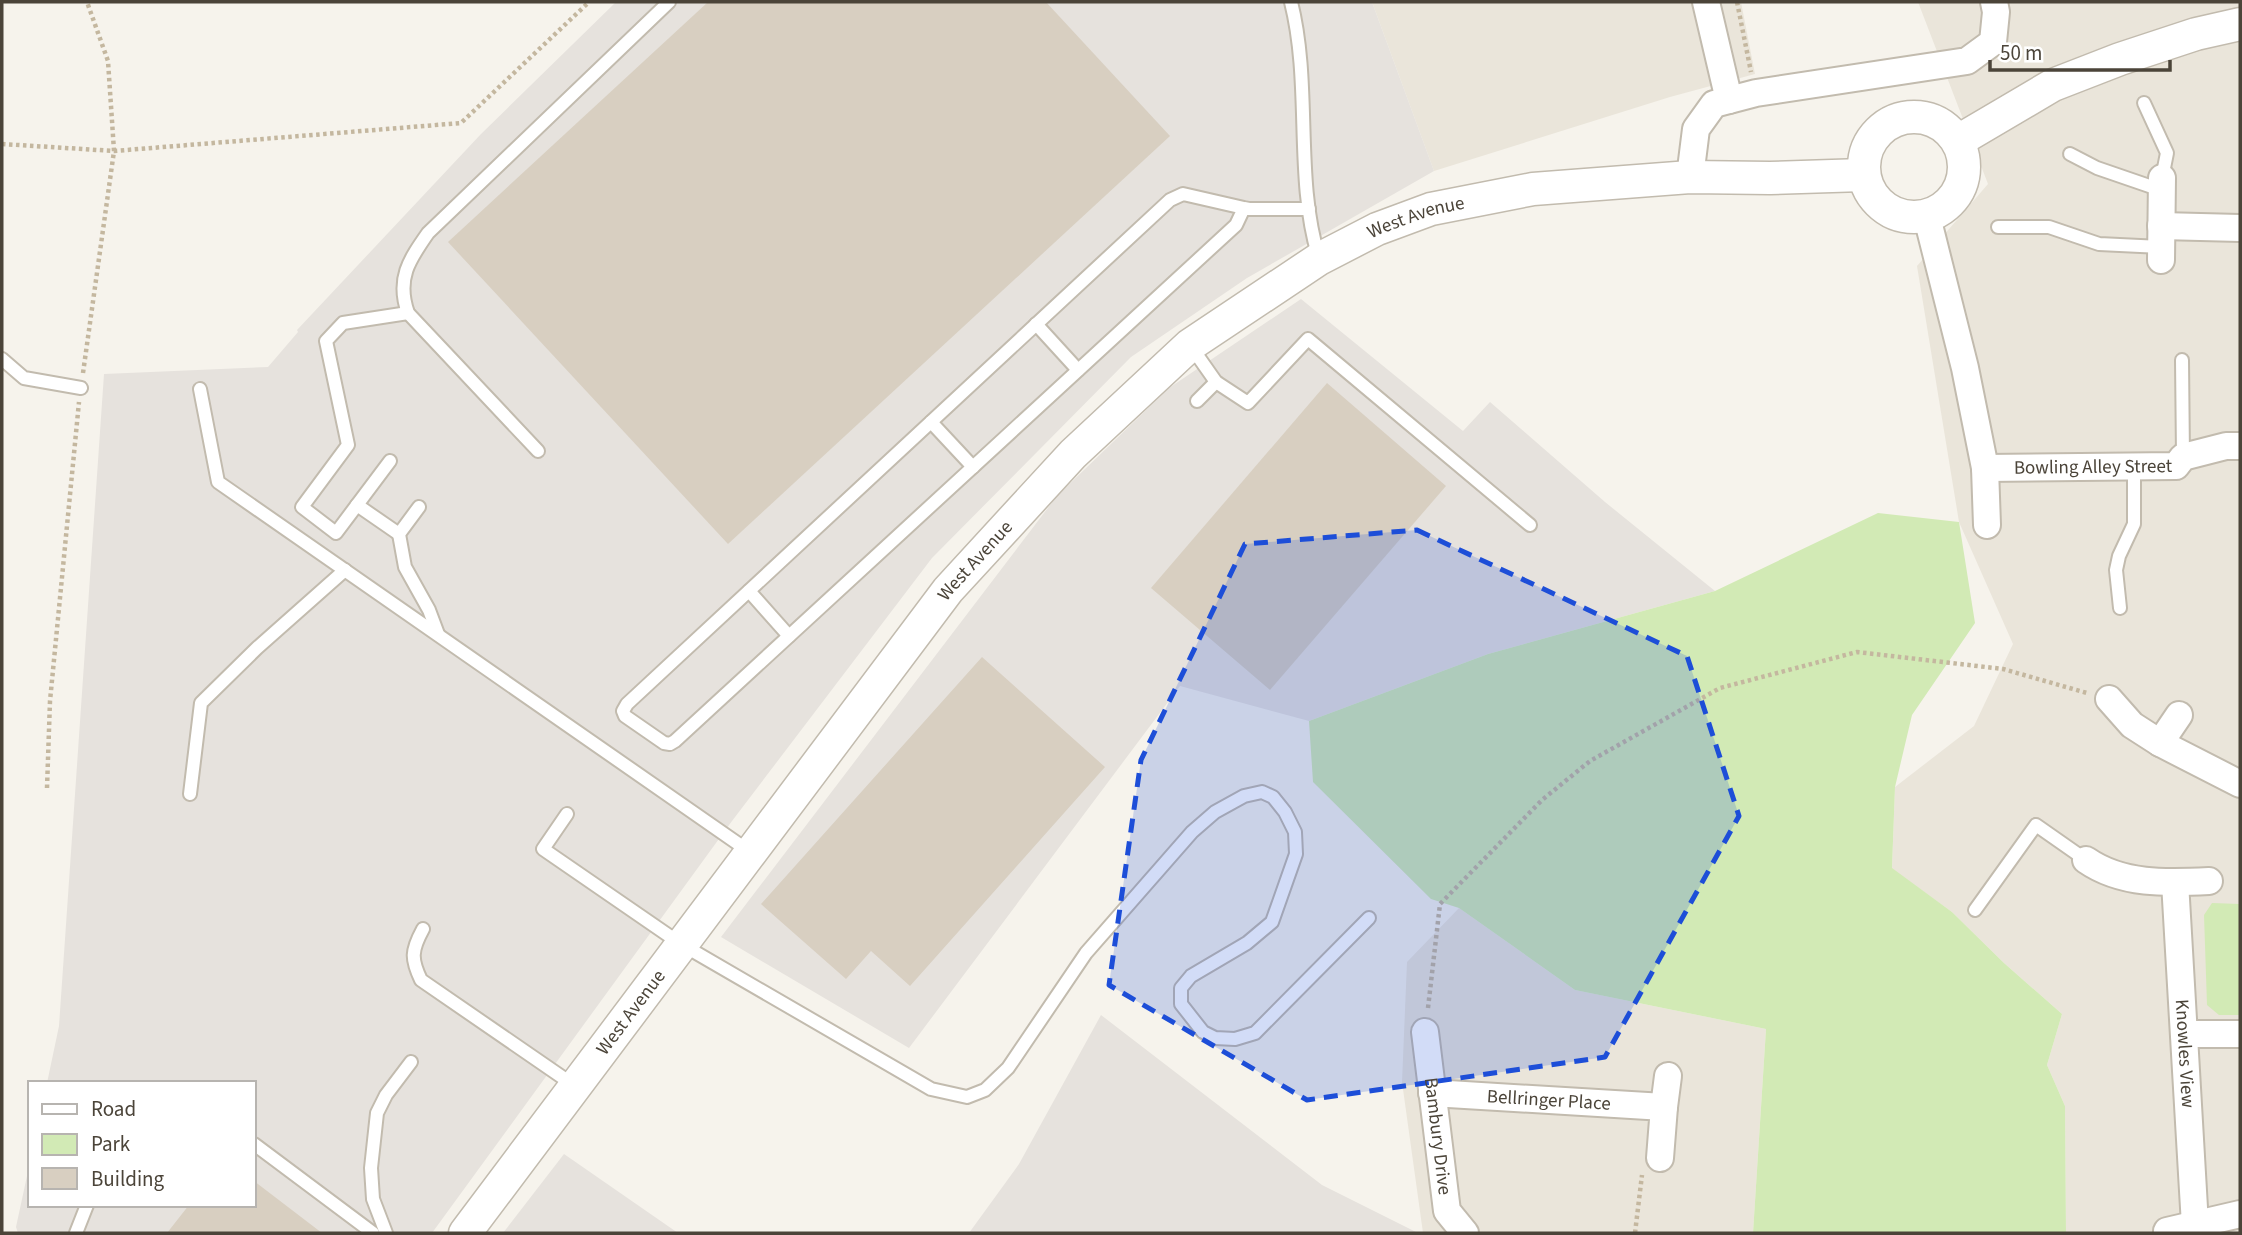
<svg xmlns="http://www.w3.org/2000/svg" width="2242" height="1235" font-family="'Source Sans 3',sans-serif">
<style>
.residential{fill:#eae5da}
.industrial{fill:#e6e2dd}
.green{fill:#d2eab5}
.building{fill:#d8cfc1}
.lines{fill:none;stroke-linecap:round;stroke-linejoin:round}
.service-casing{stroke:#c2bbae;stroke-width:16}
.minor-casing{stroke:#c2bbae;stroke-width:30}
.tertiary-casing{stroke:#c2bbae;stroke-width:35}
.path{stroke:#c4b79f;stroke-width:4.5;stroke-dasharray:3.5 3.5;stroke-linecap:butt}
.service{stroke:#fff;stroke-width:12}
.minor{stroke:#fff;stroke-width:26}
.tertiary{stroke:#fff;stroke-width:32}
.marked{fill:#1d4ed8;fill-opacity:0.2;stroke:#1d4ed8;stroke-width:5;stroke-dasharray:14 9;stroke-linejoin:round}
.labels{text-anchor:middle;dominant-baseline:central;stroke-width:5;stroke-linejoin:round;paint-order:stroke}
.street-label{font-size:19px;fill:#4b4439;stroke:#fff}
</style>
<rect width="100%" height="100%" fill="#f6f3ec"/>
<g class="residential">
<polygon points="1372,2 1741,2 1755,74 1670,97 1434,171"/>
<polygon points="1918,2 2240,2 2240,1233 2066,1233 2065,1106 2047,1065 2062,1014 2004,963 1952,912 1892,869 1895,787 1974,726 2013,644 1959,522 1917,266 1988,184"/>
<polygon points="1459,908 1575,990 1766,1029 1753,1233 1423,1233 1402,1082 1407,962"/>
</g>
<g class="industrial">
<polygon points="616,2 1372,2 1434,171 1247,278 1131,357 932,558 732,821 432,1233 18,1233 16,1227 30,1162 30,1205 254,1205 254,1083 47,1083 59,1026 104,374 268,367 298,332 297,330 481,134"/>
<polygon points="1301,299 1463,431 1490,402 1605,502 1715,591 1488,654 1309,721 1180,686 909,1048 721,937 1057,496 1169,388"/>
<polygon points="1101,1015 1322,1185 1418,1233 969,1233 1019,1164"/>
<polygon points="564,1154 678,1233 503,1233"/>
</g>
<g class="green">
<polygon points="1878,513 1959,522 1975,623 1912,715 1895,787 1892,868 1952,912 2004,963 2062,1014 2047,1065 2065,1106 2066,1233 1753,1233 1766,1029 1575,990 1459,908 1431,899 1313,782 1309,721 1488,654 1715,591"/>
<polygon points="2212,903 2240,904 2240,1015 2219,1015 2207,1005 2204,915"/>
</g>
<g class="building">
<polygon points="708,2 1046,2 1170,136 728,544 448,242"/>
<polygon points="1327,383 1446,486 1270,690 1151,588"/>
<polygon points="982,657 1105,767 910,986 871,951 846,979 761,904"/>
<polygon points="254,1181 322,1233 167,1233 189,1205 254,1205"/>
</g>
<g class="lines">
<defs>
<g id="service">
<path d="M1291,2C1312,85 1294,178 1319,258"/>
<polyline points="2144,103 2167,153 2162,178"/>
<polyline points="2070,154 2097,168 2161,190"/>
<polyline points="1244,208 1236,225 675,741 670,744 664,743 625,716 623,711 627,704 1170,200 1183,194 1244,208 1249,209 1309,209"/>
<polyline points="1998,227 2049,227 2099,244 2161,247"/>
<polyline points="1036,324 1078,370"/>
<polyline points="1190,345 1216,382 1248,403 1308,339 1530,525"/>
<polyline points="2,359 24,378 81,388"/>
<polyline points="2182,360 2183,457"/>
<polyline points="200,389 218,482 750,852"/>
<polyline points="1197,401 1216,382"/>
<polyline points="931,422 973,467"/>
<path d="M538,451L408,313C396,279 409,260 428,233L669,2"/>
<polyline points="390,461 336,533 302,507 348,445 326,341 343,323 408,313"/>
<polyline points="357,505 399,534"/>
<polyline points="419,507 399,534 405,567 429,610 438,634"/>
<polyline points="749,591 789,636"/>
<polyline points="2120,608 2116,570 2119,556 2134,524 2134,467"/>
<polyline points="190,794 201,703 257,648 345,570"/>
<polyline points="567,814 543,849 681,944 931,1089 967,1097 985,1090 1008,1068 1086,953 1192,832 1215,812 1244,796 1262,792 1273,797 1285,812 1295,832 1296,854 1272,922 1247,943 1191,976 1181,988 1181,1004 1203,1032 1215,1038 1235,1039 1255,1033 1369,918"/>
<polyline points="1975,910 2036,825 2086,860"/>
<path d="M423,929C411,951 411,959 421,980L575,1086"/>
<polyline points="254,1144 373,1233"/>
<polyline points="76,1233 87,1205"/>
<polyline points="386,1233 373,1199 371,1168 377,1113 386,1095 411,1062"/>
</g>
<g id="minor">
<polyline points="1706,2 1729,100"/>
<polyline points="1690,177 1696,129 1714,104 1756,93 1967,61 1993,42 1996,12 1994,2"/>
<polyline points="1927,217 1965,368 1985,468 1987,525"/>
<polyline points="2161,226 2240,228"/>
<polyline points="2161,260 2162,178"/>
<path id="s1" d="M1985,468L2176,466L2183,457L2226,446H2240"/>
<polyline points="2109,699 2132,725 2160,743 2240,784"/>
<polyline points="2160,743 2179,715"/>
<path d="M2086,860C2122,885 2166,883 2209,881"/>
<path id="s2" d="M2175,882L2195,1225"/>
<path id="s3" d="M1425,1032L1447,1211L1465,1233"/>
<polyline points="2184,1034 2240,1034"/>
<path id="s4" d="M1432,1093L1664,1107L1660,1158"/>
<polyline points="1664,1107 1668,1076"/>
<polyline points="2167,1231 2240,1214"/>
</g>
<g id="tertiary">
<circle cx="1914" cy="167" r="50"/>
<polyline points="1958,141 2053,85 2120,59 2196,34 2240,24"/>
<path id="s5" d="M465,1233L948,590L1073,454L1190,345L1319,259L1377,229L1431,209L1533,189L1690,177L1770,178L1863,175"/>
</g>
</defs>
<use href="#service" class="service-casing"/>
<use href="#minor" class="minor-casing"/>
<use href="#tertiary" class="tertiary-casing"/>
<g class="path">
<polyline points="1737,2 1751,72"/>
<polyline points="2,144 114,151 461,123 589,2"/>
<polyline points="83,373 114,151 108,61 87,2"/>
<polyline points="47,788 50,701 79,402"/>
<polyline points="1428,1008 1440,904 1542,800 1590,761 1720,688 1857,652 2003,669 2087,693"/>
<polyline points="1635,1233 1642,1175"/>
</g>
<use href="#service" class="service"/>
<use href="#minor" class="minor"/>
<use href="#tertiary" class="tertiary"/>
</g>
<path class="marked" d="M1417,530L1687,656L1739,816L1605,1057L1307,1100L1109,985L1141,760L1245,544Z"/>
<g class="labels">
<g class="street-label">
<text stroke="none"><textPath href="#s5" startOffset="1410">West Avenue</textPath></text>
<text stroke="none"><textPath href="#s1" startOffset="108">Bowling Alley Street</textPath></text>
<text stroke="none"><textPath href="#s5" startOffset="844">West Avenue</textPath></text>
<text stroke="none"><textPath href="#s5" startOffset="276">West Avenue</textPath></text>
<text stroke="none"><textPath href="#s2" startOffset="172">Knowles View</textPath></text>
<text stroke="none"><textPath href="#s4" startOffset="117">Bellringer Place</textPath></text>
<text stroke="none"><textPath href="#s3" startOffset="105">Bambury Drive</textPath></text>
</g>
</g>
<rect width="2242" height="1235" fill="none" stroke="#4b4439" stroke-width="7"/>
<rect x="28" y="1081" width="228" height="126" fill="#ffffff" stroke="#b7b4b0" stroke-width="2"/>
<rect x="42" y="1104" width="35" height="10" fill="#ffffff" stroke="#b7b4b0" stroke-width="2"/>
<text x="91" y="1116" font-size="21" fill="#4b4439">Road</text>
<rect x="42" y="1134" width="35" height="21" fill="#d2eab5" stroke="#b7b4b0" stroke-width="2"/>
<text x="91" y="1151" font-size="21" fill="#4b4439">Park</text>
<rect x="42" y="1168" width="35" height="21" fill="#d8cfc1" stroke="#b7b4b0" stroke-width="2"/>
<text x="91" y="1186" font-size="21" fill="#4b4439">Building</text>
<path d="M1990 60v10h180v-10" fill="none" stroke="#4b4439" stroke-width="3.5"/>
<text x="2000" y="60" font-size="21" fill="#4b4439" stroke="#ffffff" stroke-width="5" paint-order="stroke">50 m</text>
</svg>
